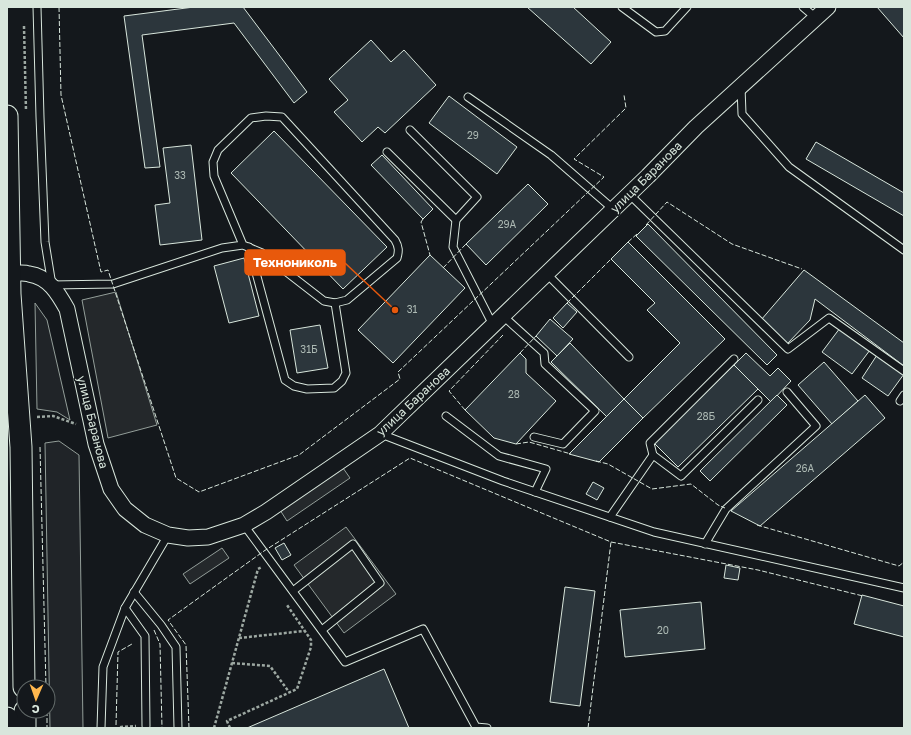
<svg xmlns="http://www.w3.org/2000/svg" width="911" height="735" font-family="'Golos Text',sans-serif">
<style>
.green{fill:#202428;stroke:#939e99}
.parking{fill:#24282b;stroke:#939e99}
.building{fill:#2c363c;stroke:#d8e6dc}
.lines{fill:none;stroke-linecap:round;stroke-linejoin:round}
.lane-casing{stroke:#d8e6dc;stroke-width:9}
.street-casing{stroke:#d8e6dc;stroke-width:17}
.secondary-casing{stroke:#d8e6dc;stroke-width:23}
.path{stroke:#9da8a2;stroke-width:2.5;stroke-dasharray:3 2;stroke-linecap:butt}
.lane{stroke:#14181c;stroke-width:7}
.street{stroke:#14181c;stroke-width:15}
.secondary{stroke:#14181c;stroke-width:21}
.fence{stroke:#d8e6dc;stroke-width:1;stroke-dasharray:5 2;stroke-linecap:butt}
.labels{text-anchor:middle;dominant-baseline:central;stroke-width:3;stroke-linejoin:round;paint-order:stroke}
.number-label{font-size:10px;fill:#adbab4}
.street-label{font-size:12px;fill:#d8e6dc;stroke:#14181c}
.leader{fill:none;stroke:#e8590c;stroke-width:1.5}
.callout-dot{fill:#e8590c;stroke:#14181c;stroke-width:1.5}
.callout{fill:#e8590c;stroke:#e8590c;stroke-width:1.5}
.callout-label{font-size:13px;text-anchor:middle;font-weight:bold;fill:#fff}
</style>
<rect width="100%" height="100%" fill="#14181c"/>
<g class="green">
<polygon points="35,303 47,320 70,420 57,412 37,409"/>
<polygon points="59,441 79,455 83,728 50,728 45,443"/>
</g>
<g class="parking">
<polygon points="116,292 157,425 108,438 82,300"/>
<polygon points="343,468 350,478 287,521 280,510"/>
<polygon points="346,527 396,594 344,633 294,565"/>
<polygon points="222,548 229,558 190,584 183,574"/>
</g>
<g class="building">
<polygon points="194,7 243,7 307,92 294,103 234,23 142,35 160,167 145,168 124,16"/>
<polygon points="527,7 573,7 611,42 591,64"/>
<polygon points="877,7 904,7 904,38"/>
<polygon points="371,40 391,62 404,50 436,85 385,133 378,127 362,142 334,112 348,100 329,79"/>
<polygon points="449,96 517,147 497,174 429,123"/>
<polygon points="274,131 387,247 343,289 231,173"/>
<polygon points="816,142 904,193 904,216 806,159"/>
<polygon points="191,145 202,240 160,245 155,205 170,203 163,148"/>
<polygon points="382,155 433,209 423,219 371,165"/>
<polygon points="528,184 548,204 486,265 466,244"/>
<polygon points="648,224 777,355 767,365 636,236"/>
<polygon points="628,242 725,339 643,418 624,399 680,343 647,310 655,303 611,259"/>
<polygon points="430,255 465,288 393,363 358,330"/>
<polygon points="244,258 259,316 229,323 214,266"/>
<polygon points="804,270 904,343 904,366 815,299 810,320 787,344 761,320"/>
<polygon points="567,303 577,312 563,328 553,318"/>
<polygon points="550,319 573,339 557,356 536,336"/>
<polygon points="320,325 328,368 297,373 290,330"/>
<polygon points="840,328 870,350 852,374 822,352"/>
<polygon points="570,343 624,399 607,417 551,362"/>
<polygon points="520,353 526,359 526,373 556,401 516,444 494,438 465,410"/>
<polygon points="746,353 770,376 778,368 791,381 771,402 734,365"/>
<polygon points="877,355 904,374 888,396 862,378"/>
<polygon points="824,362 858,401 832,424 798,385"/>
<polygon points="734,365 758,389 678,467 654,443"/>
<polygon points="777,395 787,405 710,481 700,471"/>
<polygon points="865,395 885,418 760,526 731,511"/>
<polygon points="624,399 643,418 599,462 569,454"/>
<polygon points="593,482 604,488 597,500 586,494"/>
<polygon points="284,543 291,555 282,560 275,548"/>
<polygon points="726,565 740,568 738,580 724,578"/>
<polygon points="565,587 595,591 580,706 550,702"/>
<polygon points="862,595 904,606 904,637 854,624"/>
<polygon points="701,602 705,649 625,657 620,610"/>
<polygon points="384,669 409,728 247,728"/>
</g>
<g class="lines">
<defs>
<g id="lane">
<path d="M37,7L40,117L45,242L52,285L113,284L222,248L243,245L262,253L324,301L335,303L347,300L397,258C399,251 399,247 395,240L282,117L266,116L251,118L218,150L213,162L214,176L243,245"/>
<polyline points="622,7 656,32 665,31 687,7"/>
<polyline points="803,7 816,18"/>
<polyline points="741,87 742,114 789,167 904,250"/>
<polyline points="468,97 551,155 613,209"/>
<polyline points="410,130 477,197 456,220 453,247 493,325"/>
<polyline points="387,152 456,220"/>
<polyline points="629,194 788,349 829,318 904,371"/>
<polyline points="249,247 285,380 294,386 307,389 334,388 342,381 346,373 335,303"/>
<polyline points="546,273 629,357"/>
<polyline points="502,315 544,353 545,364 595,411 563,444 534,437"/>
<polyline points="900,401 904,395"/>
<polyline points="446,416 499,456 546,469 535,492"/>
<polyline points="381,434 503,481 654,532 904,588"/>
<polyline points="653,455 650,443 734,359"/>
<polyline points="610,517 653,455 681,476 758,400"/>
<polyline points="244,525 345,662 423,629 476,727 487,728"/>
<polyline points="705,544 726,509 816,426 787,392"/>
<polyline points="293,591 353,544 380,583 322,630"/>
<polyline points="134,592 161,625 176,647 178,728"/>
<polyline points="125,608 145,636 146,726"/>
<polyline points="101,728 103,667 125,608 168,535"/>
</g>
<path id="street" d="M10,273C16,274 23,272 29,274C49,277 58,293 67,309L96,444L111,489L125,509L145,525L168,535L188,538L208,537L244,525L266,512L380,434L648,176L696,127L828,7"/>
<g id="secondary">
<polyline points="7,116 10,294 21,447 24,687"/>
<polyline points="25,711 25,728"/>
<polyline points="7,718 7,728"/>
</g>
</defs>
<use href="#lane" class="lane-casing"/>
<use href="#street" class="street-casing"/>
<use href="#secondary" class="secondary-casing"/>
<g class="path">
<polyline points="24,26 26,111"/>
<polyline points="37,417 53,416 76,424"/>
<polyline points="239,638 304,631"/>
<polyline points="232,663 270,666 289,692"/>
<polyline points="121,728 121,727 136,726"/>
<polyline points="214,728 258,569 262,567"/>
<polyline points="230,728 227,721 297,689 311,647 311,640 287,605"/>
</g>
<use href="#lane" class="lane"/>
<use href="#street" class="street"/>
<use href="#secondary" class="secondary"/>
<g class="fence">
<polyline points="59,7 61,95 101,272 108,270 176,478 199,492 299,455 400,379 398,372 604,177 574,159 626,108 624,95"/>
<polyline points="423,219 421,222 430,255"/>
<polyline points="646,225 667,202 732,244 802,269"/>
<polyline points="628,242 637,234"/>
<polyline points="443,268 466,244"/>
<polyline points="567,303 611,259"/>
<polyline points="520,353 536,336"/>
<polyline points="465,410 449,391 503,335"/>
<polyline points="516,444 529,442 571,454"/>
<polyline points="40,447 46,687"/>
<polyline points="596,461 608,464 652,489 691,484 718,505 725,508"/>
<polyline points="757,525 899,566 904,562"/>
<polyline points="154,630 160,644 162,728"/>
<polyline points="47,711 47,728"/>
<polyline points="116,725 118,652 132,644"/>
<polyline points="189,728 186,645 168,620 264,551 410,458 611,542 758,570 863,596"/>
<polyline points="588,728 611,542"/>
</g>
</g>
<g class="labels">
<g class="number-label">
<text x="473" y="135">29</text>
<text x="180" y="175">33</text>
<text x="507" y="224">29А</text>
<text x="412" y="309">31</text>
<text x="309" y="349">31Б</text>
<text x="514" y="394">28</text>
<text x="706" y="416">28Б</text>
<text x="805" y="468">26А</text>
<text x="663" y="630">20</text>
</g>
<g class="street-label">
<text transform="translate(646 177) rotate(-45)">улица Баранова</text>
<text transform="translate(413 401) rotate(-43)">улица Баранова</text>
<text transform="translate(93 422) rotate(76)">улица Баранова</text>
</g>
</g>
<path class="leader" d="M395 310L345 263"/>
<circle class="callout-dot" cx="395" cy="310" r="4"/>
<rect class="callout" x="245" y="250" width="100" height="25" rx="4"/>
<g class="callout-label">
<text x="295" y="267">Технониколь</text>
</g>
<rect width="911" height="735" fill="none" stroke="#d8e6dc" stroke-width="16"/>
<g transform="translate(36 699) rotate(182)"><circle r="19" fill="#14181c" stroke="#626a69"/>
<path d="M0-3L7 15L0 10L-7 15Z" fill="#ffb74d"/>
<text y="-6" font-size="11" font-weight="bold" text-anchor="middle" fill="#d8e6dc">С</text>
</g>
</svg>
